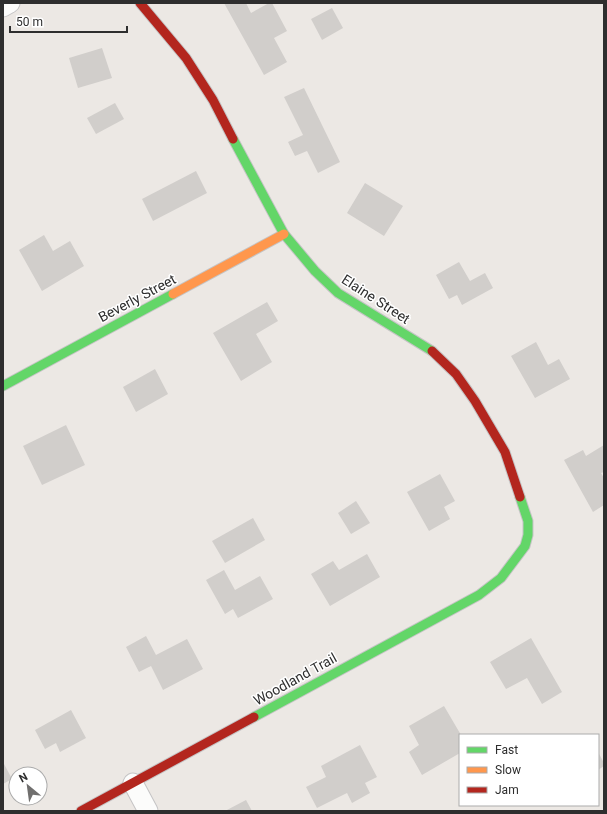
<svg xmlns="http://www.w3.org/2000/svg" width="607" height="814" font-family="Roboto,sans-serif">
<style>
.building{fill:#d1cecb}
.lines{fill:none;stroke-linecap:round;stroke-linejoin:round}
.street-casing{stroke:#c5c4c5;stroke-width:21}
.fast-casing{stroke:#c5c4c5;stroke-width:11}
.slow-casing{stroke:#c5c4c5;stroke-width:11}
.jam-casing{stroke:#c5c4c5;stroke-width:11}
.street{stroke:#fcfcfb;stroke-width:19}
.fast{stroke:#63d668;stroke-width:9}
.slow{stroke:#ff974d;stroke-width:9}
.jam{stroke:#b3261e;stroke-width:9}
.labels{text-anchor:middle;dominant-baseline:central;stroke-width:3;stroke-linejoin:round;paint-order:stroke}
.street-label{font-size:14px;fill:#2e2e2e;stroke:#fff}
</style>
<rect width="100%" height="100%" fill="#ece8e4"/>
<g class="building">
<polygon points="224,3 246,3 251,13 269,3 272,3 287,31 274,38 287,62 264,75"/>
<polygon points="332,8 343,28 322,40 311,19"/>
<polygon points="102,48 112,78 78,88 69,58"/>
<polygon points="304,88 340,162 318,173 307,151 295,156 288,142 303,135 284,97"/>
<polygon points="115,103 124,119 96,134 87,118"/>
<polygon points="196,171 207,193 153,221 142,199"/>
<polygon points="365,183 403,206 384,236 347,213"/>
<polygon points="44,235 53,251 70,241 84,266 42,291 19,250"/>
<polygon points="459,262 470,281 485,273 493,288 462,305 457,295 449,299 436,275"/>
<polygon points="267,302 278,321 256,334 272,362 241,381 213,333"/>
<polygon points="536,342 548,365 559,359 570,379 535,398 511,356"/>
<polygon points="155,369 168,394 136,412 123,387"/>
<polygon points="66,425 85,465 42,485 23,446"/>
<polygon points="604,445 604,472 601,473 604,478 604,505 593,512 564,460 583,450 586,456"/>
<polygon points="440,474 455,501 444,507 450,519 429,531 407,492"/>
<polygon points="356,501 370,523 351,534 338,513"/>
<polygon points="253,518 265,540 225,563 212,541"/>
<polygon points="367,554 380,577 330,606 311,574 333,561 339,570"/>
<polygon points="224,570 235,590 260,576 273,599 238,618 233,609 225,614 206,580"/>
<polygon points="146,636 156,655 187,639 203,669 163,690 151,666 139,672 126,647"/>
<polygon points="531,638 562,692 542,704 527,678 506,689 490,662"/>
<polygon points="444,706 461,735 460,735 460,753 422,775 409,752 419,745 409,726"/>
<polygon points="71,710 86,738 60,752 56,743 45,749 35,730"/>
<polygon points="360,745 377,777 365,783 370,793 352,803 347,793 317,808 306,787 326,777 321,766"/>
<polygon points="598,752 604,763 604,766 598,770"/>
<polygon points="3,762 12,779 3,784"/>
<polygon points="246,800 252,811 225,811"/>
</g>
<g class="lines">
<defs>
<g id="street">
<polyline points="3,7 10,3"/>
<polyline points="133,783 148,811"/>
</g>
<g id="fast">
<polyline points="233,139 284,234 315,271 338,293 432,351"/>
<polyline points="3,386 173,294"/>
<polyline points="254,717 479,595 501,578 525,546 528,535 528,521 520,497"/>
</g>
<polyline id="slow" points="173,294 284,234"/>
<g id="jam">
<polyline points="140,3 186,58 213,100 233,139"/>
<polyline points="432,351 456,374 475,401 505,452 520,497"/>
<polyline points="81,811 254,717"/>
</g>
</defs>
<use href="#street" class="street-casing"/>
<use href="#fast" class="fast-casing"/>
<use href="#slow" class="slow-casing"/>
<use href="#jam" class="jam-casing"/>
<use href="#street" class="street"/>
<use href="#fast" class="fast"/>
<use href="#slow" class="slow"/>
<use href="#jam" class="jam"/>
</g>
<g class="labels">
<g class="street-label">
<text transform="translate(137 298) rotate(-28)">Beverly Street</text>
<text transform="translate(376 299) rotate(33)">Elaine Street</text>
<text transform="translate(295 679) rotate(-29)">Woodland Trail</text>
</g>
</g>
<rect width="607" height="814" fill="none" stroke="#2e2e2e" stroke-width="8"/>
<rect x="459" y="734" width="140" height="72" fill="#ffffff" stroke="#ababab"/>
<rect x="467" y="747" width="20" height="6" fill="#63d668" stroke="#ababab"/>
<text x="495" y="754" font-size="12" fill="#2e2e2e">Fast</text>
<rect x="467" y="767" width="20" height="6" fill="#ff974d" stroke="#ababab"/>
<text x="495" y="774" font-size="12" fill="#2e2e2e">Slow</text>
<rect x="467" y="787" width="20" height="6" fill="#b3261e" stroke="#ababab"/>
<text x="495" y="794" font-size="12" fill="#2e2e2e">Jam</text>
<g transform="translate(28 786) rotate(331)"><circle r="19" fill="#ffffff" stroke="#ababab"/>
<path d="M0-3L7 15L0 10L-7 15Z" fill="#706f6e"/>
<text y="-6" font-size="11" font-weight="bold" text-anchor="middle" fill="#2e2e2e">N</text>
</g>
<path d="M10 26v6h117v-6" fill="none" stroke="#2e2e2e" stroke-width="2"/>
<text x="16" y="26" font-size="12" fill="#2e2e2e" stroke="#ffffff" stroke-width="3" paint-order="stroke">50 m</text>
</svg>
